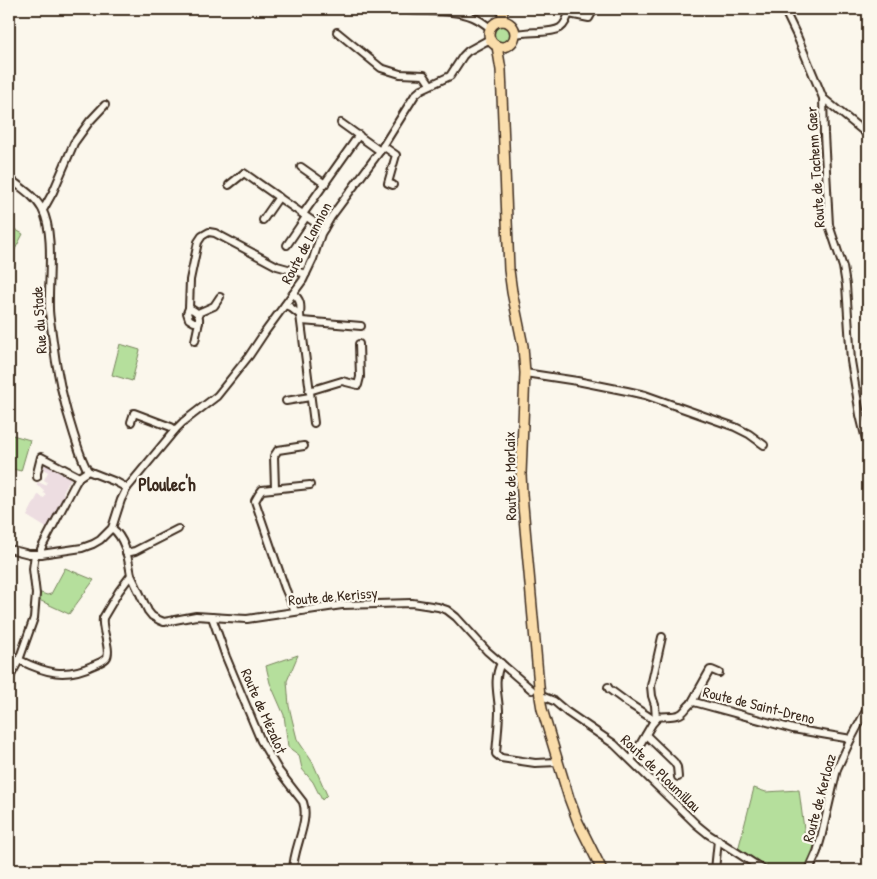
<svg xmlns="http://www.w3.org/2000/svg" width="877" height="879" font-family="'Patrick Hand',sans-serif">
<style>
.built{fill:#eddde1}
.green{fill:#b5df9c;stroke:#78845d}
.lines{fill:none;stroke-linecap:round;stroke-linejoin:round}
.minor-casing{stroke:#3b2a1e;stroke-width:10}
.major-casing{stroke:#3b2a1e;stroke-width:12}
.minor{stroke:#fbf7ec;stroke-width:6}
.major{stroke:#faddab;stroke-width:9}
.labels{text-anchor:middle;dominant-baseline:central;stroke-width:4.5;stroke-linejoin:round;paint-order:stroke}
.street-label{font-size:15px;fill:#3b2a1e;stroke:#fbf7ec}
.quarter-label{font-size:18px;font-weight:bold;fill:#3b2a1e;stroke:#fbf7ec}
</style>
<rect width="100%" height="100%" fill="#fbf7ec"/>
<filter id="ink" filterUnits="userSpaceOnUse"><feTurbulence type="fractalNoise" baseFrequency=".02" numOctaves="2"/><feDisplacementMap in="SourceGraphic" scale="10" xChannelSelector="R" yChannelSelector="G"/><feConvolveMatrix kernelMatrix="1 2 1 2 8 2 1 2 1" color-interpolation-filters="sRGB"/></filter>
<g filter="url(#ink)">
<polygon class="built" points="46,462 72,476 63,492 65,496 48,529 27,516 38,495 44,498 46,495 43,493 44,490 36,485 38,482 45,485 47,482 44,480 48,472 43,469"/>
<g class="green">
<circle cx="503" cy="33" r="11"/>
<polygon points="9,226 23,234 9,261"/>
<polygon points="120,344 140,350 132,381 112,375"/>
<polygon points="9,434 30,440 21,471 9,468"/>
<polygon points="65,568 94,580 69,614 39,600 38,592 47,595 51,594"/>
<polygon points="298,655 287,681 289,706 292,719 297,739 313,763 327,795 322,800 313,782 302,769 299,755 288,747 284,715 270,683 266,666"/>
<polygon points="754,788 766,792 799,790 805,837 818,843 806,870 770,870 763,865 738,850"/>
</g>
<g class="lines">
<defs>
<g id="minor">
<path d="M398,9C422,13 451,8 473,17C480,20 485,24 490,28"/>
<polyline points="784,9 797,36 823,98 824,134 829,225 843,267 846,285 851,361 860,415 868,448"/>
<polyline points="569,14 589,18 594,9"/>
<polyline points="337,32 381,68 400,74 424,75 430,84"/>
<path d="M515,34C523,33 531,32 539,32C559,31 565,30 570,9"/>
<polyline points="823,98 868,135"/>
<polyline points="341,123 380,151"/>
<polyline points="383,146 396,155 388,183 393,185"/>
<polyline points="301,167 325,184"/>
<path d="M9,178C20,187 35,196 42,209C55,233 48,280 49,308C49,317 51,325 52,334C56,369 63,402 74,435C78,447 81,459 88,471"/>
<polyline points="229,185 244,173 324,229"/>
<polyline points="43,210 53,192 74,143 90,121 105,105"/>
<polyline points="303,214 359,135"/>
<polyline points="263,220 279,197"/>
<polyline points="287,245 306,217"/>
<path d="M293,294C301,299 301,306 300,315L314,423"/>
<polyline points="285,305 290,307 300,315"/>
<polyline points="189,308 190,280 198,242 202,236 209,232 215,233 277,266 306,274"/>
<path d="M189,308C196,311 200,314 199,322H194L189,319L187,313Z"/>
<polyline points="198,313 214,306 220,297"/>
<polyline points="302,321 361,326"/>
<polyline points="195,341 199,322"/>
<polyline points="525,373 577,381 627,391 645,395 735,427 749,434 764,445"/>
<polyline points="309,391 342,381 358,385 360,377 359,344"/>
<polyline points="286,401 310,397"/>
<polyline points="131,422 134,413 171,427 175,430"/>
<polyline points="88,471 116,482 127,488"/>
<polyline points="37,477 37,473 41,457 79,477"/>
<polyline points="275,488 274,456 278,450 304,446"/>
<polyline points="9,549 29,554 41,554 82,548 93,544 100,540 112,528 121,500 127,488 175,430 183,422 217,396 249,356 265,332 303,280 313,259 321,234 331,217 380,151 415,95 422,89 450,76 463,56 468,51 490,39"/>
<polyline points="126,553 135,551 178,529"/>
<polyline points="41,554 41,549 44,543 75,484 79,477 88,471"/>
<polyline points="131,575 148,611 152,616 159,620 164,622 196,616 227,618 247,619 342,605 412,603 438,607 447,610 456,617 487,651 532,690"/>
<polyline points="295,611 285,588 255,501 259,494 262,490 310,485"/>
<path d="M212,617L226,657L261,741L279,771L303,802C310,822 293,848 293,870"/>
<path d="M19,660C46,673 65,679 94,665C98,663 105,661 107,657C111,648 101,629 103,618L119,591L131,575C128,559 126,539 112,528"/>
<path d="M501,663C493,680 498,693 499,710C499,724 497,739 496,754L501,758L535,763L558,762"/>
<polyline points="9,679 19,660 34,618 36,594 33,569 35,554"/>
<polyline points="608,687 609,689 628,703 654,720"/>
<polyline points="540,697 544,697 554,701 567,712 614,744 697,825 708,834 764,870"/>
<polyline points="692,702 710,670 712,670 719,673"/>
<polyline points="656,719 655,705 652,696 651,686 662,637"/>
<polyline points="646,735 674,762 677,767 678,777"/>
<path d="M631,760L652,724L658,717C665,715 676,718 682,713C687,709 688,704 694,702L793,729L851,739"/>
<polyline points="715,870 718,840"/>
<polyline points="809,870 817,852 821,838 837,769 851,739 868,707"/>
</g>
<g id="major">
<circle cx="502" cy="34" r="13"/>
<polyline points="502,21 503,9"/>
<polyline points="497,46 501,70 509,270 512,292 523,346 525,373 521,474 522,494 540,697 542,709 569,798 578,822 602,870"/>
</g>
</defs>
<use href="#minor" class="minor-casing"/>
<use href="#major" class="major-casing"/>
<use href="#minor" class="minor"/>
<use href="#major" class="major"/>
</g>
</g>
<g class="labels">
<g class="street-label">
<text transform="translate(815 167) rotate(-94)">Route de Tachenn Gaer</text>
<text transform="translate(306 243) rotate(-62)">Route de Lannion</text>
<text transform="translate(39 320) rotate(-94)">Rue du Stade</text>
<text transform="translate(510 476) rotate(-91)">Route de Morlaix</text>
<text transform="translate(333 596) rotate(-5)">Route de Kerissy</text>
<text transform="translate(759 705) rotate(14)">Route de Saint-Dreno</text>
<text transform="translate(264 711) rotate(66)">Route de Mézalot</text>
<text transform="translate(661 773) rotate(44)">Route de Ploumillau</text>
<text transform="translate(819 798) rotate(-75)">Route de Kerloaz</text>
</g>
<g class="quarter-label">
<text x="167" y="484">Ploulec'h</text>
</g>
</g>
<rect width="877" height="879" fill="none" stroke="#fbf7ec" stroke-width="30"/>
<rect x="15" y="15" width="847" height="849" fill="none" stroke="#3b2a1e" stroke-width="2" filter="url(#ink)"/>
</svg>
